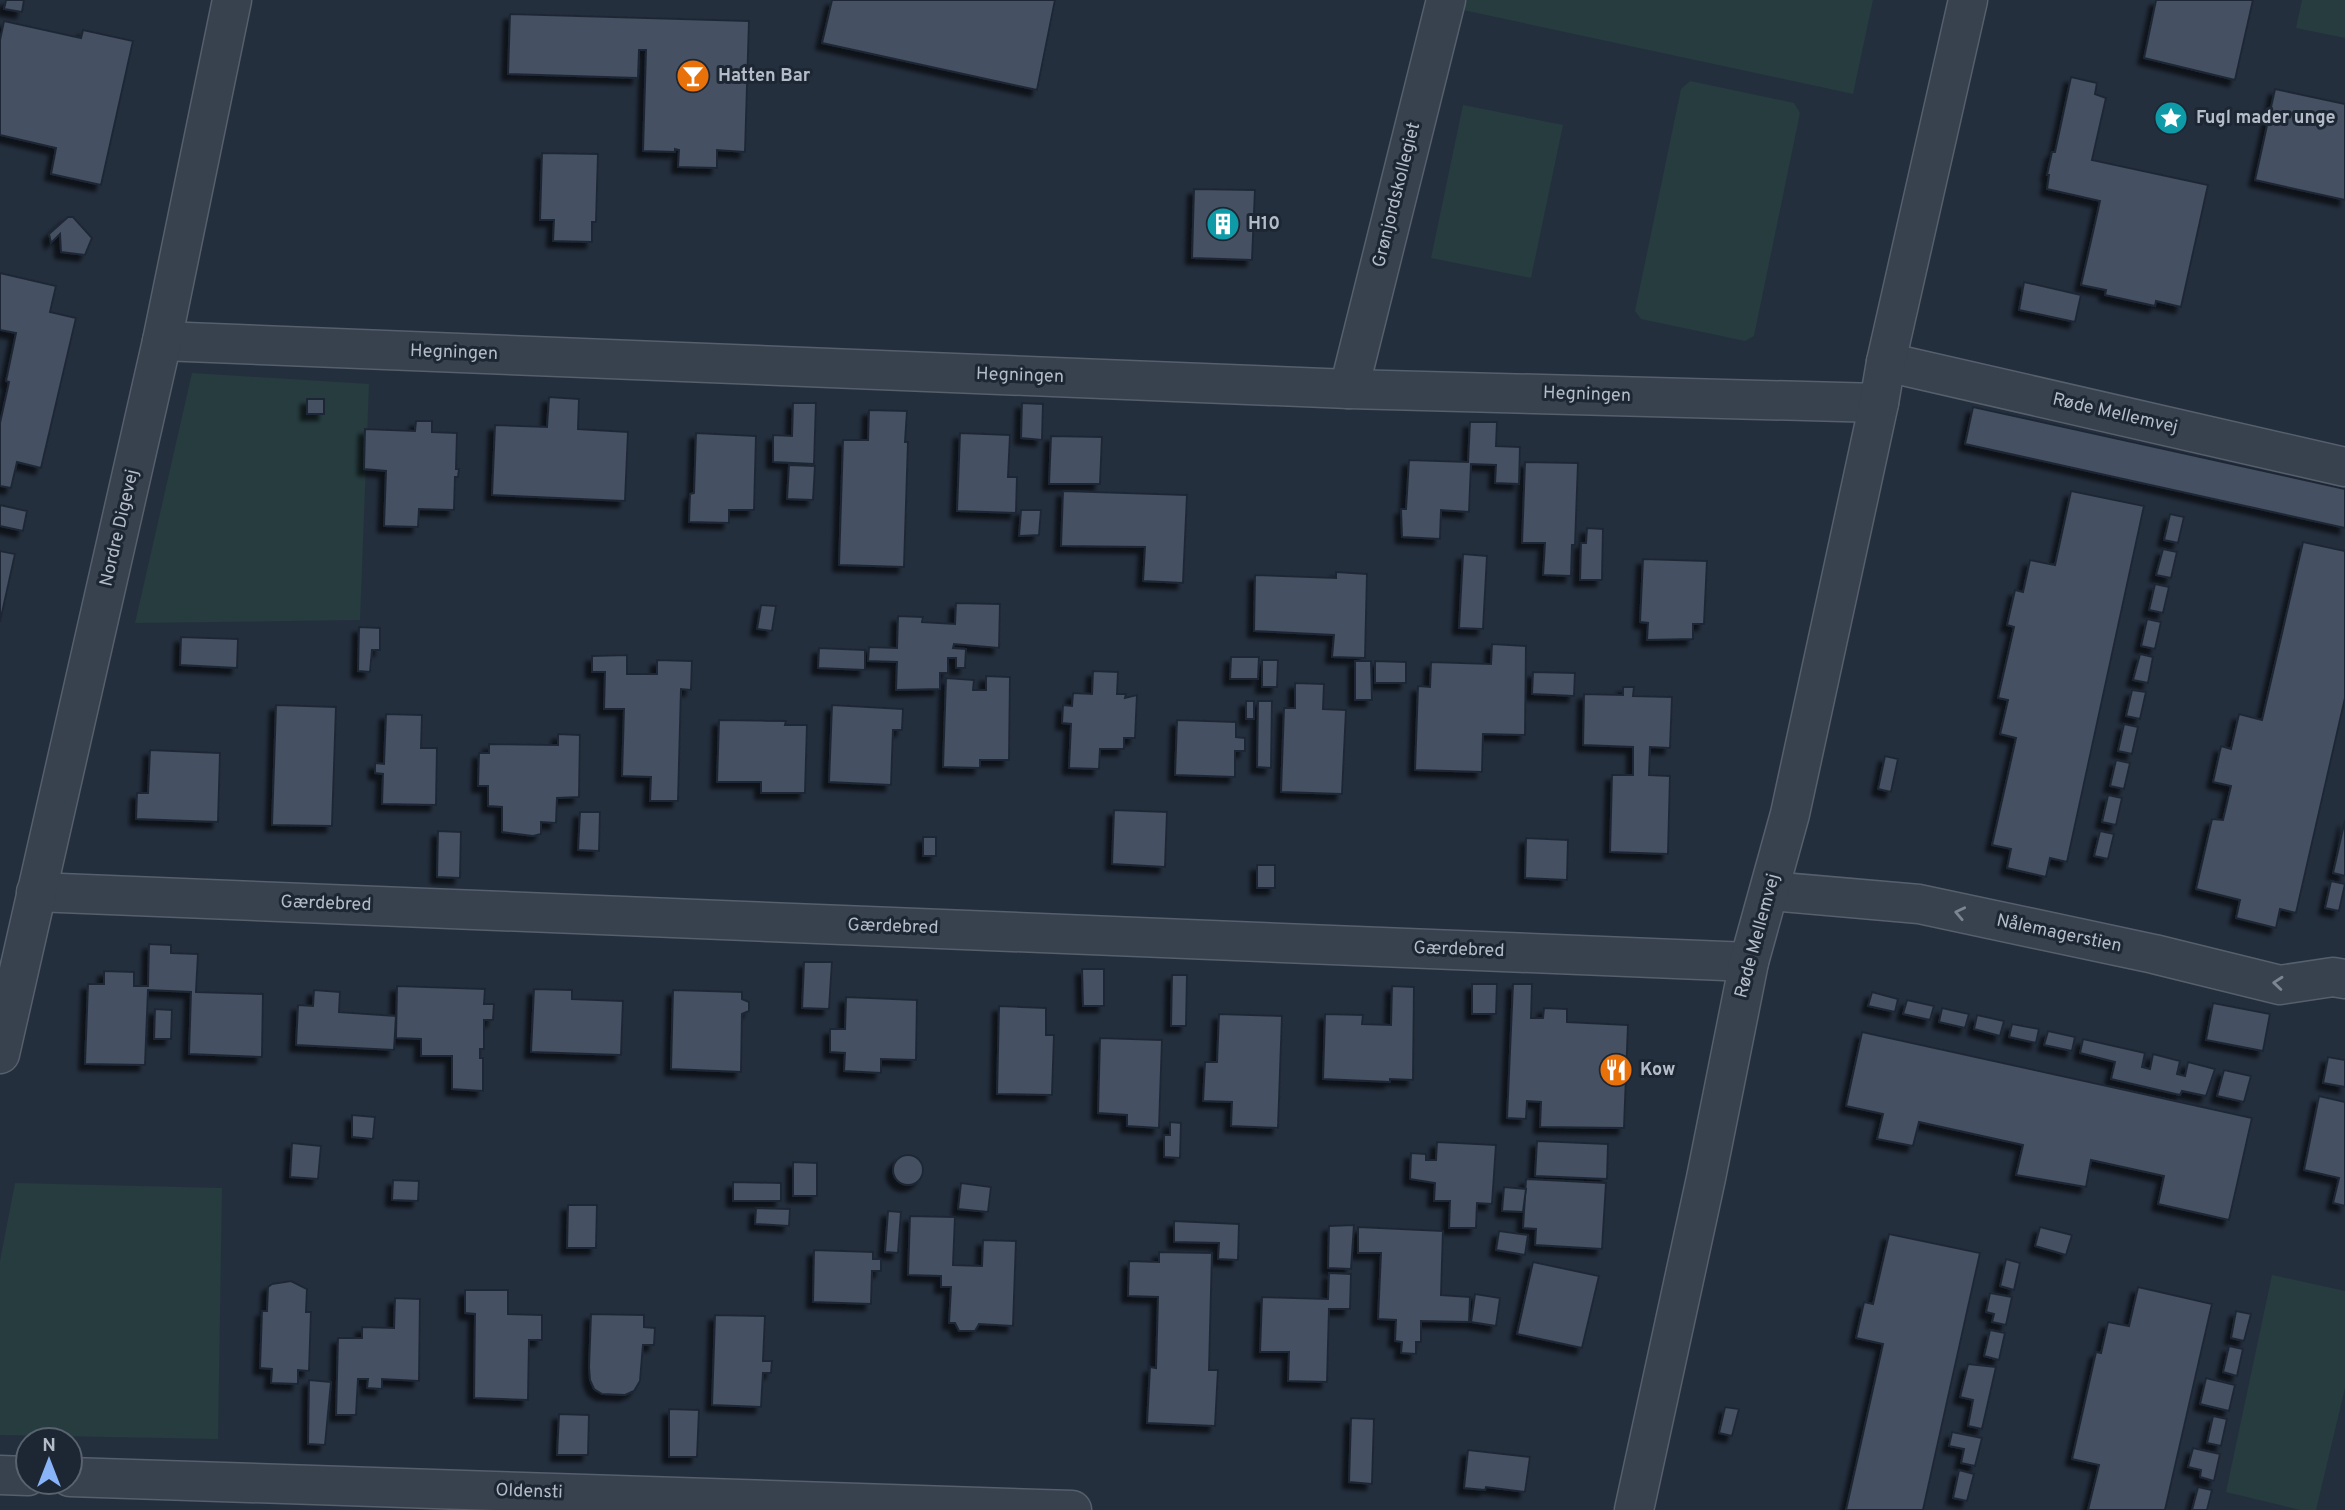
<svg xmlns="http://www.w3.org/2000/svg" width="2345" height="1510" font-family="Overpass,sans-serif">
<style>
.green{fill:#263c3f}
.building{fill:#455162;stroke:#1f2835;stroke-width:2;filter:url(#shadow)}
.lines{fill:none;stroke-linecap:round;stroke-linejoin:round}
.minor-casing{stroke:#565f6c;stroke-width:41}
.tertiary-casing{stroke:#565f6c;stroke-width:41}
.minor{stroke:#38414e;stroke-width:38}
.tertiary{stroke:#38414e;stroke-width:38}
.oneway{stroke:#7c8592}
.labels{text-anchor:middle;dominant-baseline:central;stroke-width:6;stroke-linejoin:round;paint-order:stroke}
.poi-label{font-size:18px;font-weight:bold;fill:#b4bcc9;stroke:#1d2633;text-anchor:start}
.street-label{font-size:18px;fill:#b4bcc9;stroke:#1d2633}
</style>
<defs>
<filter id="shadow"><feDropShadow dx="-6" dy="6" stdDeviation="2" flood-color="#0009"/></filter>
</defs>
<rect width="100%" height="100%" fill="#242f3e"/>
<g class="green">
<polygon points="1465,0 1873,0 1853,94 1463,10"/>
<polygon points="2302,0 2345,0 2345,38 2296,28"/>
<polygon points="1690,81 1794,103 1800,113 1754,336 1745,341 1641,319 1635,311 1681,89"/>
<polygon points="1463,105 1563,125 1531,278 1431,258"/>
<polygon points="192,373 369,384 360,620 135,623"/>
<polygon points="15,1183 222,1188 218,1439 0,1435 0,1261"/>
<polygon points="2272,1275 2345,1291 2345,1388 2316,1510 2300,1510 2226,1492"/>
</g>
<g class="building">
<polygon points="6,0 24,0 22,12 4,9"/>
<polygon points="832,0 1055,0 1037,90 822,43"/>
<polygon points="2156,0 2253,0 2235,80 2144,58"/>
<polygon points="510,14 749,21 745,152 717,150 717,168 678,167 679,150 675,149 675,152 643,151 646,50 639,50 638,78 508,74"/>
<polygon points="4,21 81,38 83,30 133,41 101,185 51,174 56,148 0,135 0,40"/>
<polygon points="2071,77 2097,83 2095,94 2106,98 2092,160 2208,185 2181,307 2156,301 2155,306 2105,295 2106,290 2081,285 2100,201 2047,189 2049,175 2047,175 2052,152 2055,152"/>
<polygon points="2275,89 2345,104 2345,200 2255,180"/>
<polygon points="542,153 598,154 596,222 592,222 592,242 553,241 554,220 540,220"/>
<polygon points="1194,189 1255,190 1252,260 1192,258"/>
<polygon points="68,217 73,217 92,238 85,255 61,252 60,234 51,243 49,234"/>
<polygon points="0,273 56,286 50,312 76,318 41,468 17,462 11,488 0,486 0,423 9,382 6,381 16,333 0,330"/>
<polygon points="2024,282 2081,295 2075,322 2019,310"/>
<polygon points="549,397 579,399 578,429 628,432 625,501 492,495 495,425 547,427"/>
<rect x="307" y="399" width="17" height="15"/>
<polygon points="793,403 816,403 814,464 773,462 773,435 792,436"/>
<polygon points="1022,403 1043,404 1042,440 1021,438"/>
<polygon points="1973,407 2345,489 2345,528 1965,444"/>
<polygon points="869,410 907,411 905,442 908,442 904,567 839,565 843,440 868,440"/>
<polygon points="416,421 432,421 432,432 457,433 456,469 459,469 458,477 455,477 454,510 419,509 418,527 384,526 386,471 364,469 365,429 415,431"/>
<polygon points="1470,422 1497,422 1496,446 1520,447 1519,484 1495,483 1496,465 1471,464 1469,512 1441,510 1440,539 1402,537 1401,509 1406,509 1409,460 1468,462"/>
<polygon points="696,433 756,436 754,510 729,510 729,523 689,522 690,494 694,493"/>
<polygon points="960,433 1010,435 1008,477 1017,477 1016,513 957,511"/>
<polygon points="1051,436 1102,437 1100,484 1049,484"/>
<polygon points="1525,462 1578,463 1575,545 1572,545 1571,576 1543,575 1545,543 1522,543"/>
<polygon points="789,465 815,466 813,500 787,499"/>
<polygon points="1063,491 1187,495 1183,583 1143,581 1145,547 1061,546"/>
<polygon points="2071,491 2144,506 2067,862 2050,858 2046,877 2007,868 2011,849 1992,845 2016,738 2000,734 2008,700 1998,698 2014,627 2007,625 2015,590 2023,592 2030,560 2055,565"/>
<polygon points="0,505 27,511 23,531 0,526"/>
<polygon points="1021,510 1041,510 1039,535 1019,536"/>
<polygon points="2170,514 2184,517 2178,543 2164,540"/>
<polygon points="1587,528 1603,529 1602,580 1580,580 1581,543 1586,543"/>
<polygon points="2303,542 2345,551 2345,698 2296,913 2280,909 2276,928 2236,918 2240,900 2196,889 2212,819 2223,820 2231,786 2213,782 2221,746 2231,749 2239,714 2262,720"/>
<polygon points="2163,549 2177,552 2171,578 2156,575"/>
<polygon points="0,551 15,554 0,622"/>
<polygon points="1463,554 1487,556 1483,629 1459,628"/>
<polygon points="1643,559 1707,561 1704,624 1693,624 1693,639 1647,640 1648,623 1640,622"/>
<polygon points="1336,572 1367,574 1365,658 1332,657 1334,635 1254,631 1255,575 1336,578"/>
<polygon points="2155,584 2169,587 2163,613 2149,610"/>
<polygon points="956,603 1000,604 999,648 954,644 953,648 966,649 965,668 956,668 956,658 948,658 948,673 940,673 940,689 896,690 897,662 868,661 869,647 897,648 898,616 923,617 922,622 955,624"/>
<polygon points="761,605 776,606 772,631 757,629"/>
<polygon points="2147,619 2161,622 2155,649 2141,646"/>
<polygon points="359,627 380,628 380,650 372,650 370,672 358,671"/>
<polygon points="181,637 238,639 237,668 180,665"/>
<polygon points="1492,644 1526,646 1525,735 1483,734 1482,772 1415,770 1418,686 1430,687 1431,662 1491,664"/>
<polygon points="819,648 865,650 865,670 818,668"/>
<polygon points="2140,654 2153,657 2148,683 2133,680"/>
<polygon points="627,655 627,674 657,674 657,660 692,661 691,690 681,689 678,801 650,801 651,777 622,776 624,709 604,709 605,672 592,672 592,656"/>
<polygon points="1231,657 1259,657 1258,679 1230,679"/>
<polygon points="1262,660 1278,660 1277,687 1262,687"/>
<polygon points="1355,661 1371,661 1372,700 1355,700"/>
<polygon points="1375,661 1406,662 1406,683 1375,683"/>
<polygon points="1093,671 1118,672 1117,694 1126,694 1125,698 1137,695 1135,738 1124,738 1124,749 1100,749 1099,769 1069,768 1071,724 1062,723 1063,705 1072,706 1073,693 1092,694"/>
<polygon points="1533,672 1575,673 1574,696 1532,694"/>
<polygon points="986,676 1010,677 1009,760 980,760 980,768 943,767 946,678 974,680 973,690 986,690"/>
<polygon points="1295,683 1324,684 1323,709 1346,710 1342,794 1281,792 1284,708 1295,708"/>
<polygon points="1623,687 1634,687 1633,696 1672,697 1670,748 1650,747 1649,775 1670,776 1668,854 1610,852 1612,775 1633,775 1633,747 1583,745 1584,694 1623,695"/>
<polygon points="2132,690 2146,692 2140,719 2126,716"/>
<rect x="1246" y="701" width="8" height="18"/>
<polygon points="1258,701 1272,701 1271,768 1257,767"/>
<polygon points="276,705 336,707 332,826 272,825"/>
<polygon points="832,705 903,709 902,730 893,730 891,785 829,782"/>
<polygon points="386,714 422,715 421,748 437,748 436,805 382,804 383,774 375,773 375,763 384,764"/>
<polygon points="719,720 786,721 785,725 807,725 805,793 761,793 761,782 717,782"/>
<polygon points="1177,720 1236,722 1236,737 1245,738 1245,751 1235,751 1235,777 1175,775"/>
<polygon points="2124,724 2138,727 2132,754 2118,751"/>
<polygon points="558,734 580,735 579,797 557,798 556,823 541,822 541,834 533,836 502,832 502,807 488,806 488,786 478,786 479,753 489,753 489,744 558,745"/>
<polygon points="150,750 220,753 218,822 136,819 137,793 148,793"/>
<polygon points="1885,756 1898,759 1891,792 1878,789"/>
<polygon points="2116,760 2130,763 2124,789 2110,786"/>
<polygon points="2108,795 2122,798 2116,825 2102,822"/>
<polygon points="1114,810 1167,812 1165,867 1112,864"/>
<polygon points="580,812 600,812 599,851 578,850"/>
<polygon points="2345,820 2345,876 2333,873"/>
<polygon points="438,831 461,832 460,878 437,877"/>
<polygon points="2100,831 2114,834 2108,859 2094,856"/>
<rect x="923" y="837" width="13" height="19"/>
<polygon points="1526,838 1568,840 1567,880 1525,878"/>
<rect x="1257" y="865" width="18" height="23"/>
<polygon points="2331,881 2345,884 2339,911 2325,908"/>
<polygon points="149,944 171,945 171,953 198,954 196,992 263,994 262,1057 189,1054 191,992 148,990 145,1065 85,1064 88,984 104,984 104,971 134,972 134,986 148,986"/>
<polygon points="804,962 832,962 829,1009 802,1008"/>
<polygon points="1082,969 1104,969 1104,1006 1083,1006"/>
<polygon points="1172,975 1187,975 1186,1026 1171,1026"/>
<polygon points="1472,984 1497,984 1496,1014 1472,1014"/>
<polygon points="1513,984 1532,984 1531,1018 1543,1018 1544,1008 1567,1009 1567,1022 1628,1025 1624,1128 1540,1127 1541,1102 1527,1101 1526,1119 1507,1118"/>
<polygon points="397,986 485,989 484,1004 494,1004 493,1020 484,1020 484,1049 480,1049 480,1058 483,1058 483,1091 452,1089 452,1056 421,1056 421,1039 396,1038"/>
<polygon points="1392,986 1414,987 1413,1080 1390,1079 1390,1082 1323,1079 1325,1014 1363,1015 1362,1024 1391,1025"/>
<polygon points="534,989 572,990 572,999 623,1001 621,1055 531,1052"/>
<polygon points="314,990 340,992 339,1012 396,1016 394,1050 296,1045 298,1005 313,1006"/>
<polygon points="673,990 742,992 742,999 749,1002 749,1011 742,1014 741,1072 671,1069"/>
<polygon points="1872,992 1898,999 1895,1012 1868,1006"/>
<polygon points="846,997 917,1000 916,1060 881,1059 881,1073 844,1071 845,1053 830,1052 830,1029 845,1029"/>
<polygon points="1907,1000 1934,1006 1930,1020 1903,1014"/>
<polygon points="2213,1003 2270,1014 2263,1051 2206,1040"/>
<polygon points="999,1006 1046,1008 1046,1035 1054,1035 1052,1095 997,1094"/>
<polygon points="1942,1008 1969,1014 1965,1028 1939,1022"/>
<polygon points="155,1009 172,1010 171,1039 154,1039"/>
<polygon points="1219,1014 1282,1016 1278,1128 1231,1126 1232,1102 1203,1101 1205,1062 1217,1062"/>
<polygon points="1977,1015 2004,1021 2000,1036 1974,1029"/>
<polygon points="2012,1024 2039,1029 2036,1043 2009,1037"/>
<polygon points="2048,1031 2075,1037 2072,1051 2044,1045"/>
<polygon points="1862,1032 2252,1118 2229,1220 2158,1204 2164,1176 2091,1160 2086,1187 2016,1175 2023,1145 1919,1122 1913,1146 1877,1139 1883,1114 1846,1106"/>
<polygon points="1100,1038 1162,1040 1159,1128 1127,1126 1127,1115 1098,1113"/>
<polygon points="2083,1039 2145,1053 2142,1067 2150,1069 2153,1054 2180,1061 2177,1074 2185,1076 2188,1062 2215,1069 2206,1096 2182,1091 2180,1095 2111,1079 2115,1062 2080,1053"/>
<polygon points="2328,1057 2345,1060 2345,1087 2323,1083"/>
<polygon points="2224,1070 2251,1076 2244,1102 2217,1096"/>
<polygon points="2319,1096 2345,1102 2345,1206 2333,1203 2339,1178 2304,1170"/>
<polygon points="352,1115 375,1117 373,1139 352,1137"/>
<polygon points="1170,1122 1181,1123 1180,1158 1164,1157 1164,1135 1170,1135"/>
<polygon points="1537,1141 1608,1144 1607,1179 1535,1176"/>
<polygon points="1437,1142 1496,1145 1492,1204 1477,1203 1476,1228 1449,1228 1450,1201 1434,1201 1435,1183 1410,1179 1411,1153 1426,1154 1426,1160 1436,1160"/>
<polygon points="292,1143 321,1146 318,1179 290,1177"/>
<circle cx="908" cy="1170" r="15"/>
<polygon points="793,1162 817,1163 817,1196 793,1196"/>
<polygon points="1526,1179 1606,1183 1602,1249 1535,1245 1536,1229 1523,1228"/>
<polygon points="393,1180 419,1181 418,1201 392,1200"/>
<polygon points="733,1182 781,1183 781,1201 733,1201"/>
<polygon points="961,1183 991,1187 988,1212 958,1209"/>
<polygon points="1504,1187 1526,1189 1523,1212 1502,1211"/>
<polygon points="568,1205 597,1205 596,1248 567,1248"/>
<polygon points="756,1208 790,1209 789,1226 755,1224"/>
<polygon points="888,1211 901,1212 898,1253 885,1252"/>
<polygon points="910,1216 955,1217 953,1265 982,1266 983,1240 1016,1241 1013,1326 979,1324 975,1331 959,1331 955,1323 949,1323 951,1287 941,1287 941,1276 908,1275"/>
<polygon points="1174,1221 1239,1224 1238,1260 1218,1259 1219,1243 1174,1242"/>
<polygon points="1354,1225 1351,1269 1328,1268 1329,1226"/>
<polygon points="1358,1227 1443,1231 1441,1295 1470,1297 1469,1322 1421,1321 1421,1342 1416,1342 1416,1354 1401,1353 1402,1342 1395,1341 1396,1320 1378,1319 1381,1253 1358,1253"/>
<polygon points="2040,1227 2072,1235 2066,1255 2035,1246"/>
<polygon points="1499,1231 1528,1235 1525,1255 1496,1250"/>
<polygon points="1889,1234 1980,1253 1923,1510 1846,1510 1883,1344 1856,1338 1864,1302 1873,1304"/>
<polygon points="814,1250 873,1252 873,1259 881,1259 881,1271 872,1271 871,1304 813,1302"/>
<polygon points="1159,1252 1212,1253 1209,1370 1218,1370 1215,1426 1147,1423 1150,1367 1156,1368 1158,1297 1128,1296 1129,1261 1159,1262"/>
<polygon points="2006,1259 2020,1263 2014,1290 2000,1286"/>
<polygon points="1533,1262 1599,1276 1582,1348 1517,1334"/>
<polygon points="1329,1273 1351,1274 1350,1309 1329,1309 1327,1382 1288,1381 1289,1352 1260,1352 1262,1297 1328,1299"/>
<polygon points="291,1281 307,1289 306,1312 311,1312 309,1371 298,1370 298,1384 271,1383 272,1369 260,1368 262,1311 267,1311 268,1287 272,1284"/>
<polygon points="2138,1287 2212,1304 2165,1510 2088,1510 2099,1465 2072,1459 2096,1352 2101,1353 2108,1322 2129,1326"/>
<polygon points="465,1290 508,1290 508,1314 542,1315 542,1340 529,1340 528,1400 474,1398 475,1314 465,1313"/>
<polygon points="1990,1293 2012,1297 2006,1325 1992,1322 1994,1314 1986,1312"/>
<polygon points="1475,1294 1500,1298 1496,1326 1471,1322"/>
<polygon points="395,1298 420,1299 419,1381 382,1379 382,1389 367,1388 368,1379 358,1379 356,1415 336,1415 338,1338 362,1338 362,1327 394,1328"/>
<polygon points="2236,1311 2251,1314 2244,1341 2231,1338"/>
<polygon points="591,1314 644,1315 644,1327 655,1328 654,1345 643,1345 640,1381 634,1391 625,1395 602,1394 594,1389 590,1380 589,1367"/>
<polygon points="715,1315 765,1316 763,1361 772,1361 771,1373 763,1373 761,1407 712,1405"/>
<polygon points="1990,1330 2005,1333 1999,1360 1984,1356"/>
<polygon points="2229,1346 2243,1349 2237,1376 2223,1372"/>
<polygon points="1968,1364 1996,1367 1982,1429 1968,1426 1973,1400 1960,1397"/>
<polygon points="2206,1378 2235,1385 2229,1411 2200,1404"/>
<polygon points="309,1380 331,1382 325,1445 308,1444"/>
<polygon points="1725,1407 1739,1409 1732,1436 1719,1433"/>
<polygon points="669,1409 699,1410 697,1457 669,1457"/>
<polygon points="559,1414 589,1415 588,1455 557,1455"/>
<polygon points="2213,1416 2227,1419 2221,1446 2207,1443"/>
<polygon points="1351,1418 1374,1419 1372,1484 1349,1482"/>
<polygon points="1952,1432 1982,1438 1975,1466 1961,1463 1964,1449 1949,1446"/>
<polygon points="2193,1448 2220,1454 2214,1481 2200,1477 2201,1470 2188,1467"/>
<polygon points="1468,1450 1530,1457 1525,1492 1486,1487 1485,1490 1464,1488"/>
<polygon points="1959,1470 1974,1474 1967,1501 1953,1498"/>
<polygon points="2198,1487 2212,1490 2207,1510 2192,1510"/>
</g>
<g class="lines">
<defs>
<g id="minor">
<polyline points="162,341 1349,389 1879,403"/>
<polyline points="1886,362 2345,467"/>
<polyline points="1349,389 1446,0"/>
<polyline points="1770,891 1919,904 2154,954 2280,985 2333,977 2345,979"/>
<polyline points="36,892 1749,962"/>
<polyline points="0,1054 162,341 232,0"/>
<polyline points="0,1475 28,1476"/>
<polyline points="70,1477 1072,1510"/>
</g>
<polyline id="tertiary" points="1634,1510 1706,1178 1749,962 1790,814 1879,403 1886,362 1968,0"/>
</defs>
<use href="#minor" class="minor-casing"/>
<use href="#tertiary" class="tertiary-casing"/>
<use href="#minor" class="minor"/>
<use href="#tertiary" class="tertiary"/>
</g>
<defs><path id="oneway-chevron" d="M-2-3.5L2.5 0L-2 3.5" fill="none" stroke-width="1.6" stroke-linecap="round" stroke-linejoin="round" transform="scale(1.75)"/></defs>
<g class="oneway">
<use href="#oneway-chevron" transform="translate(1960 913) rotate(-168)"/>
<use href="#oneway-chevron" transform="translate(2278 983) rotate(-175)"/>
</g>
<defs>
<symbol id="bar-disc" viewBox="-11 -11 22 22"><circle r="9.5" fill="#e8710a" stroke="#1d2633"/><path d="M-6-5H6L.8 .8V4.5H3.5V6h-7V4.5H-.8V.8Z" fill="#fff"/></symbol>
<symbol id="sight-disc" viewBox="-11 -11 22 22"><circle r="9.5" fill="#0f9aa8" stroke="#1d2633"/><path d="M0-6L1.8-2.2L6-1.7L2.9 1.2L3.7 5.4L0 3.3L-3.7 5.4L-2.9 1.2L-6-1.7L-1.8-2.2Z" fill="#fff"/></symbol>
<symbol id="building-disc" viewBox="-11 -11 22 22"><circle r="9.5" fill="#0f9aa8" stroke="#1d2633"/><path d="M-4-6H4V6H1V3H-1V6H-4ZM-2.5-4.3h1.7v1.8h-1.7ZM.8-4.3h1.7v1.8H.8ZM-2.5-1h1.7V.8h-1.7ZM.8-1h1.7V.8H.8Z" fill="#fff"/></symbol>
<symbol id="restaurant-disc" viewBox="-11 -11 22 22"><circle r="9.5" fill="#e8710a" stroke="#1d2633"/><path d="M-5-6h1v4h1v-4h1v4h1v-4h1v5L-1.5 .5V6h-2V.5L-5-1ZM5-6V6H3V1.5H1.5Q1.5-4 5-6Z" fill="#fff"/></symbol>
</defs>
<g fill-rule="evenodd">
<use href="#bar-disc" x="674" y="57" width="38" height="38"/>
<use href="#sight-disc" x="2152" y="99" width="38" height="38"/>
<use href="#building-disc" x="1204" y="205" width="38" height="38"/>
<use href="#restaurant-disc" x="1597" y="1051" width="38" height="38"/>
</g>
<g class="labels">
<g class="poi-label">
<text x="718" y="76">Hatten Bar</text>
<text x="2196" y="118">Fugl mader unge</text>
<text x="1248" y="224">H10</text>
<text x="1640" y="1070">Kow</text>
</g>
<g class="street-label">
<text transform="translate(1397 195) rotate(-76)">Grønjordskollegiet</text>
<text transform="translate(454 353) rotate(2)">Hegningen</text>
<text transform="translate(1020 376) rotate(2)">Hegningen</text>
<text transform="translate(1587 395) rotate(2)">Hegningen</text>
<text transform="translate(2115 414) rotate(13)">Røde Mellemvej</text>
<text transform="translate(120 528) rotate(-77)">Nordre Digevej</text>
<text transform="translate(326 904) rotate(2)">Gærdebred</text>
<text transform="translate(893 927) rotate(2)">Gærdebred</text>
<text transform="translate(2059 934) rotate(12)">Nålemagerstien</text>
<text transform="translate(1758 936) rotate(-75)">Røde Mellemvej</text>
<text transform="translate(1459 950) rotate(2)">Gærdebred</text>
<text transform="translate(529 1492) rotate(2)">Oldensti</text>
</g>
</g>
<g transform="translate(49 1461)"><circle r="33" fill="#1d2633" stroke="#59626f" stroke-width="2"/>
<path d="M0-5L12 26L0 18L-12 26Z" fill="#8ab4f8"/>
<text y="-10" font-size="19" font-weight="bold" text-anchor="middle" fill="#b4bcc9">N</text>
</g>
</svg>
